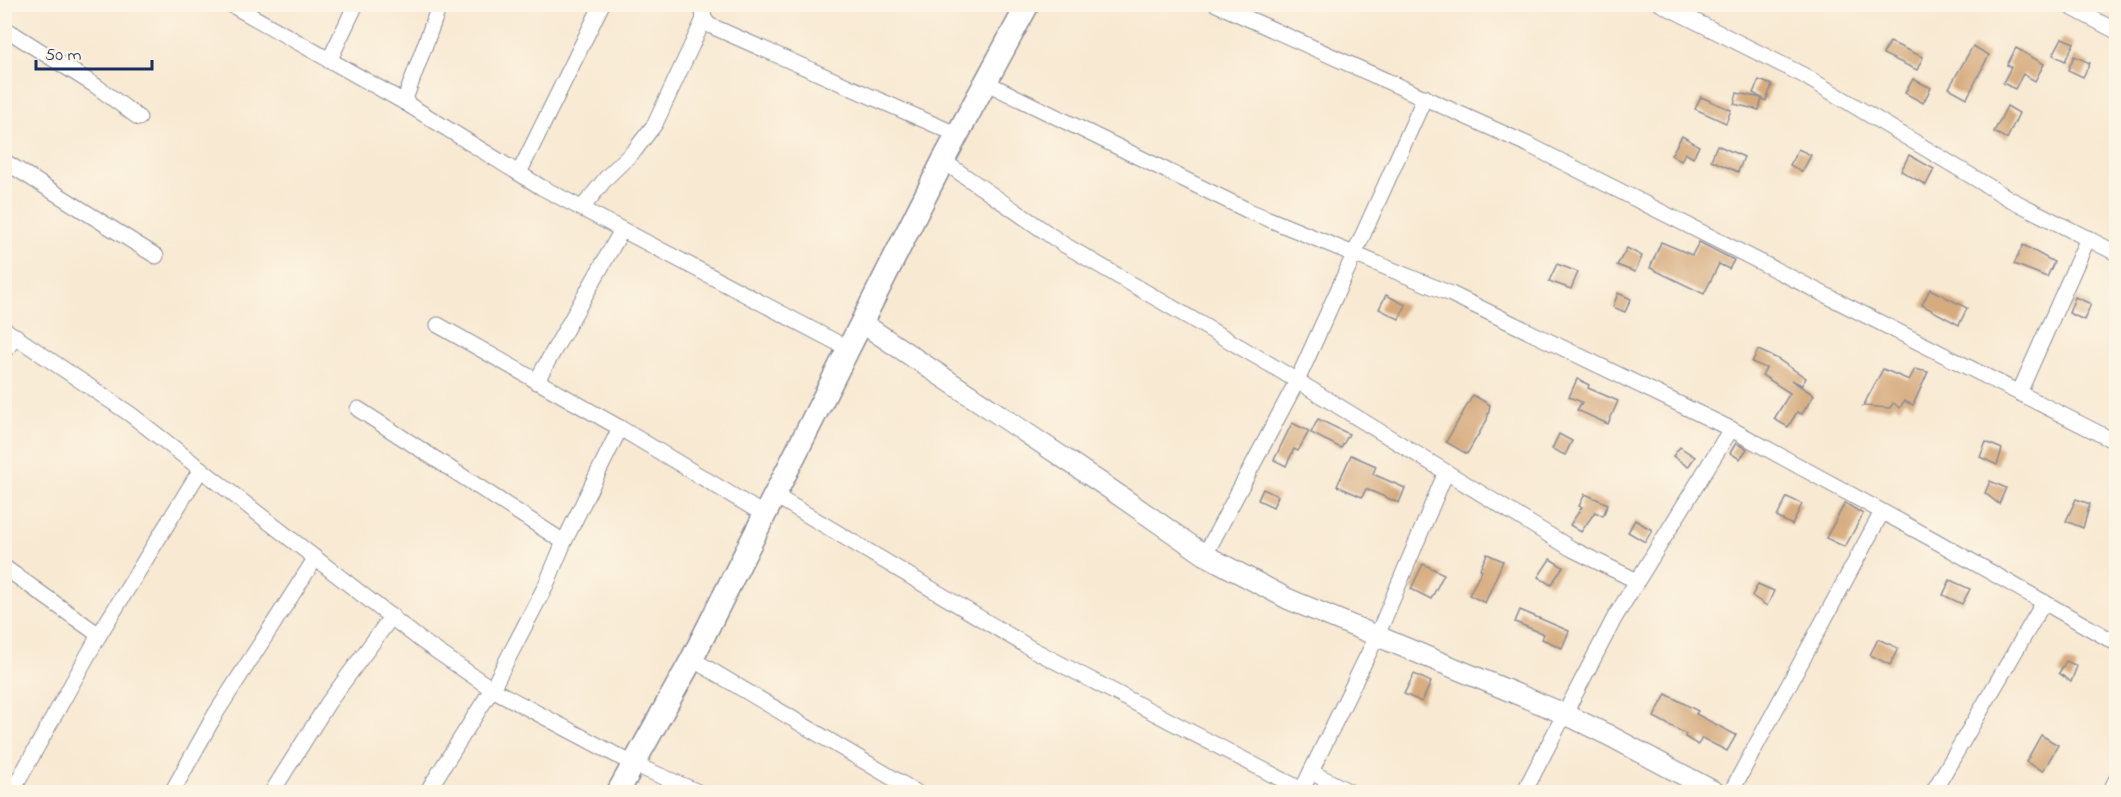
<svg xmlns="http://www.w3.org/2000/svg" width="2121" height="797" font-family="'Indie Flower',sans-serif">
<style>
.building{fill:#d6ab7e}
.lines{fill:none;stroke-linecap:round;stroke-linejoin:round}
.minor-casing{stroke:#8a8c98;stroke-width:17}
.tertiary-casing{stroke:#8a8c98;stroke-width:22}
.secondary-casing{stroke:#8a8c98;stroke-width:25}
.minor{stroke:#fff;stroke-width:15}
.tertiary{stroke:#fff;stroke-width:20}
.secondary{stroke:#fff;stroke-width:22}
</style>
<rect width="100%" height="100%" fill="#fcf5e5"/>
<filter id="ink" filterUnits="userSpaceOnUse"><feTurbulence type="fractalNoise" baseFrequency=".0167" numOctaves="2"/><feDisplacementMap in="SourceGraphic" scale="12" xChannelSelector="R" yChannelSelector="G"/><feConvolveMatrix kernelMatrix="1 2 1 2 8 2 1 2 1" color-interpolation-filters="sRGB"/></filter>
<filter id="wash" filterUnits="userSpaceOnUse"><feTurbulence type="fractalNoise" baseFrequency=".008" numOctaves="4" result="noise"/><feDisplacementMap in="SourceGraphic" scale="24" xChannelSelector="R" yChannelSelector="G"/><feGaussianBlur stdDeviation="1.35" result="paint"/><feColorMatrix in="noise" values="0 0 0 0 0 0 0 0 0 0 0 0 0 0 0 0 0 1.4 0 .05"/><feComposite in="paint" operator="in"/></filter>
<g filter="url(#wash)">
<rect width="100%" height="100%" fill="#f8e9d2"/>
<g id="blocks">
<g class="building">
<polygon points="2062,38 2074,43 2065,61 2053,55"/>
<polygon points="1890,42 1923,57 1917,70 1883,54"/>
<polygon points="1973,46 1989,55 1967,98 1949,88"/>
<polygon points="2016,48 2044,64 2035,81 2023,74 2015,89 2003,83 2011,67 2007,65"/>
<polygon points="2074,56 2090,63 2083,77 2068,70"/>
<polygon points="1913,79 1931,88 1923,103 1905,93"/>
<polygon points="1759,80 1772,85 1766,101 1753,93"/>
<polygon points="1737,93 1762,98 1759,110 1734,104"/>
<polygon points="1701,97 1731,110 1726,123 1695,109"/>
<polygon points="2007,106 2019,113 2007,139 1994,132"/>
<polygon points="1682,136 1699,146 1693,158 1685,153 1681,161 1671,155"/>
<polygon points="1717,145 1744,157 1738,172 1711,160"/>
<polygon points="1798,149 1811,155 1802,172 1790,165"/>
<polygon points="1909,155 1934,169 1926,185 1901,171"/>
<polygon points="1661,242 1692,255 1699,242 1734,260 1729,269 1719,264 1704,294 1650,268"/>
<polygon points="2023,245 2054,262 2047,277 2014,264"/>
<polygon points="1627,248 1642,256 1635,272 1617,265"/>
<polygon points="1557,264 1578,272 1571,289 1549,281"/>
<polygon points="1930,289 1967,308 1959,325 1922,305"/>
<polygon points="1618,293 1631,299 1625,312 1613,307"/>
<polygon points="1386,295 1406,305 1399,319 1379,309"/>
<polygon points="2075,297 2091,304 2084,320 2069,313"/>
<polygon points="1758,350 1776,358 1806,378 1802,385 1791,380 1814,395 1802,414 1797,412 1788,427 1774,419 1790,393 1762,375 1766,368 1752,362"/>
<polygon points="1883,369 1909,380 1915,369 1928,372 1913,405 1904,401 1900,408 1893,403 1890,408 1863,406"/>
<polygon points="1577,379 1589,385 1588,388 1618,401 1608,424 1577,410 1582,402 1569,397"/>
<polygon points="1473,395 1490,405 1487,420 1467,454 1446,442"/>
<polygon points="1318,419 1349,434 1341,448 1311,433"/>
<polygon points="1292,423 1309,431 1298,451 1294,449 1286,466 1274,460"/>
<polygon points="1559,434 1572,441 1565,455 1552,449"/>
<polygon points="1986,442 2002,449 1997,465 1980,457"/>
<polygon points="1736,443 1747,449 1740,459 1730,453"/>
<polygon points="1680,447 1695,457 1688,467 1673,456"/>
<polygon points="1351,455 1376,466 1373,474 1405,488 1399,503 1366,489 1362,497 1337,486"/>
<polygon points="1990,481 2006,488 1999,504 1985,493"/>
<polygon points="1263,489 1278,496 1273,507 1258,500"/>
<polygon points="1585,494 1608,504 1603,516 1595,512 1581,532 1570,525 1582,507 1579,506"/>
<polygon points="1787,497 1802,504 1792,525 1777,517"/>
<polygon points="2076,499 2090,504 2083,528 2066,521"/>
<polygon points="1845,503 1863,514 1845,547 1826,538"/>
<polygon points="1635,520 1652,530 1645,542 1628,532"/>
<polygon points="1487,554 1503,561 1485,603 1469,595 1482,570 1480,569"/>
<polygon points="1550,559 1563,567 1551,585 1538,577"/>
<polygon points="1423,564 1444,574 1431,599 1411,589"/>
<polygon points="1950,580 1970,589 1962,604 1943,595"/>
<polygon points="1758,584 1774,591 1767,606 1752,596"/>
<polygon points="1520,610 1569,631 1562,648 1542,639 1544,634 1515,622"/>
<polygon points="1878,639 1898,648 1890,665 1870,655"/>
<polygon points="2066,661 2077,666 2071,682 2059,673"/>
<polygon points="1414,674 1431,682 1422,702 1404,694"/>
<polygon points="1666,694 1698,711 1696,714 1736,735 1727,751 1702,738 1698,745 1685,737 1686,734 1654,717"/>
<polygon points="2041,735 2058,745 2043,771 2026,762"/>
</g>
</g>
</g>
<g filter="url(#ink)">
<use href="#blocks" fill-opacity="0" stroke="#8a8c98" stroke-width="1.5"/>
<g class="lines">
<defs>
<g id="minor">
<polyline points="230,4 404,102 541,187 849,349"/>
<polyline points="1216,4 1529,145 2116,442"/>
<polyline points="1661,4 1803,75 2008,198 2116,253"/>
<polyline points="2065,4 2116,31"/>
<polyline points="704,19 709,25 958,135"/>
<polyline points="4,28 96,86 139,118"/>
<polyline points="329,61 356,4"/>
<polyline points="987,83 1249,211 1451,294 1731,429 1934,540 2116,643"/>
<polyline points="404,102 440,4"/>
<polyline points="4,161 156,256"/>
<polyline points="943,161 1063,244 1271,365 1572,549 1637,581"/>
<polyline points="519,173 602,4"/>
<polyline points="582,208 607,177 635,150 655,124 704,19 703,12 706,4"/>
<polyline points="438,325 620,428 765,515"/>
<polyline points="4,329 130,414 422,641 492,689 633,764 698,792"/>
<polyline points="4,352 16,336"/>
<polyline points="536,382 622,230"/>
<polyline points="2019,393 2088,238"/>
<polyline points="358,409 564,542"/>
<polyline points="774,495 1032,649 1302,790"/>
<polyline points="1205,555 1297,381 1425,97"/>
<polyline points="4,567 99,635"/>
<polyline points="692,659 916,792"/>
<polyline points="1311,772 1350,792"/>
<polyline points="12,792 99,635 201,469"/>
<polyline points="172,792 216,713 315,559"/>
<polyline points="272,792 328,703 392,616"/>
<polyline points="427,792 492,689 546,585 564,542 620,428"/>
<polyline points="1301,792 1377,636 1446,472"/>
<polyline points="1524,792 1615,617 1731,429"/>
<polyline points="1731,792 1882,512"/>
<polyline points="1933,792 2044,602"/>
<polyline points="2110,792 2116,780"/>
</g>
<polyline id="tertiary" points="862,323 1107,487 1205,555 1288,599 1565,714 1610,736 1715,792"/>
<polyline id="secondary" points="618,792 692,659 943,161 1028,4"/>
</defs>
<use href="#minor" class="minor-casing"/>
<use href="#tertiary" class="tertiary-casing"/>
<use href="#secondary" class="secondary-casing"/>
<use href="#minor" class="minor"/>
<use href="#tertiary" class="tertiary"/>
<use href="#secondary" class="secondary"/>
</g>
</g>
<rect width="2121" height="797" fill="none" stroke="#fcf5e5" stroke-width="24"/>
<path d="M36 60v9h116v-9" fill="none" stroke="#1b2f5e" stroke-width="3"/>
<text x="45" y="60" font-size="18" fill="#1b2f5e" stroke="#fcf5e5" stroke-width="4.5" paint-order="stroke">50 m</text>
</svg>
